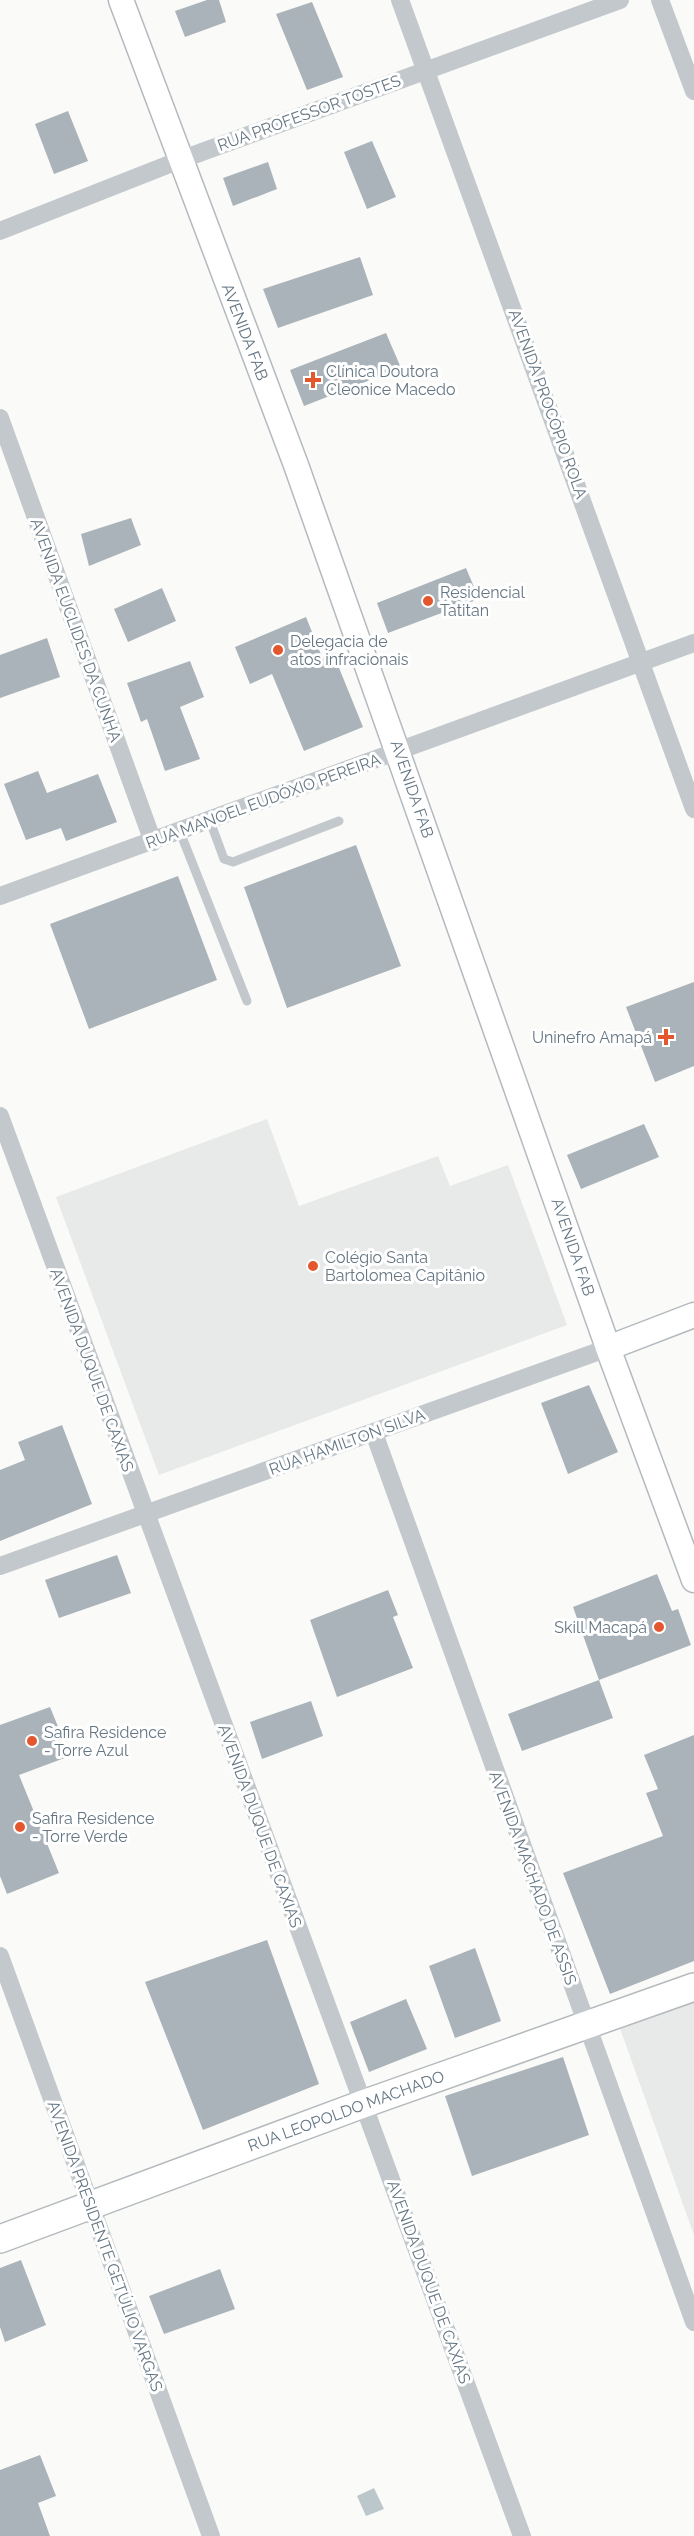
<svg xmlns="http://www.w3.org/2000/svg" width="694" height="2536" font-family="Raleway,sans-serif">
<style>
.built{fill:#e8e9e9}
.water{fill:#bbc7cb}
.building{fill:#aab3b9}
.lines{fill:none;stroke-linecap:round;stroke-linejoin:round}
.secondary-casing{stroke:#b3babf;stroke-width:27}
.primary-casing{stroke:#b5babe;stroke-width:30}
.lane{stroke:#c3c8cc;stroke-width:9}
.street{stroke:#c3c8cc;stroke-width:18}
.secondary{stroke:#fff;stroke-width:24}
.primary{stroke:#fff;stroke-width:27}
.poi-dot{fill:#e4572e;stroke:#fff;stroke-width:2}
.labels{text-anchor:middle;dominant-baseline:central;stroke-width:6;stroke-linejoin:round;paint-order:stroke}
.street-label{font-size:16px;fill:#657683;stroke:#fff}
.poi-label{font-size:16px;fill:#657683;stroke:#fff;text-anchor:start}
</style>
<rect width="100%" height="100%" fill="#fafaf8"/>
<g class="built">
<polygon points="267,1119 299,1206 438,1156 450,1186 508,1165 567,1325 159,1475 56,1197"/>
<polygon points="694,1992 694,2235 617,2020"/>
</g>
<polygon class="water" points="374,2488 384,2509 366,2516 357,2496"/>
<g class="building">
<polygon points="207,0 219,0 226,22 185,37 175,11"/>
<polygon points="312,2 343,77 307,90 276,14"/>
<polygon points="68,111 88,161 54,174 35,124"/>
<polygon points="372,141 396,197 367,209 344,152"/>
<polygon points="268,162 277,189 233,206 223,178"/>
<polygon points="360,257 373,295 278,328 263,289"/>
<polygon points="386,333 401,368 304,406 290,370"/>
<polygon points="131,518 141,545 89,566 81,534"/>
<polygon points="466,568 479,599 388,633 377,603"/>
<polygon points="162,588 176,621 128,642 114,609"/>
<polygon points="306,617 322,657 333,653 363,727 304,751 272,674 250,684 235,647"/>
<polygon points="47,638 60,677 0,698 0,655"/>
<polygon points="190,661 204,697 180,707 200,759 165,771 147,719 141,722 127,683"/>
<polygon points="38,771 47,793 98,774 117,822 66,841 61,828 26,840 4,784"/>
<polygon points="356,845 401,966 287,1008 244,887"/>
<polygon points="178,876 217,980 89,1029 50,924"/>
<polygon points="694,982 694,1066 655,1082 626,1007"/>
<polygon points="644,1124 659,1157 581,1189 567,1155"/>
<polygon points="589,1385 618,1452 568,1474 541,1403"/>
<polygon points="62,1425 92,1504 0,1541 0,1470 25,1460 18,1442"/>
<polygon points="117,1555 131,1593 59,1618 45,1580"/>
<polygon points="657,1574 672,1611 678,1609 691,1645 599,1680 573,1607"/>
<polygon points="388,1590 398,1615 393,1617 413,1668 337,1697 310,1620"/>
<polygon points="599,1680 613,1718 522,1751 508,1714"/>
<polygon points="311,1701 323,1736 262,1759 250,1722"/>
<polygon points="50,1707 70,1756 19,1775 59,1873 7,1894 0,1876 0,1725"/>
<polygon points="694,1735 694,1961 610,1994 563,1873 663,1836 646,1793 658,1789 644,1755"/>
<polygon points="267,1940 319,2084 203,2130 145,1982"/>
<polygon points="475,1948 501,2021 455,2038 429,1966"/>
<polygon points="406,1999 427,2049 369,2072 350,2022"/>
<polygon points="563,2057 589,2135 472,2176 445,2096"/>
<polygon points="21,2260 46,2325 5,2342 0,2327 0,2268"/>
<polygon points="220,2269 235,2309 164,2334 149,2296"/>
<polygon points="40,2455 56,2496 38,2503 50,2536 0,2536 0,2470"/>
</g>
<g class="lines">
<defs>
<g id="secondary">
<polyline points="121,0 296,465 612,1359 694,1580"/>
<polyline points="608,1348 694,1315"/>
</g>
<polyline id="primary" points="0,2239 363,2104 694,1987"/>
</defs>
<use href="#secondary" class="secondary-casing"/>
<use href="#primary" class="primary-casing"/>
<g class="lane">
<polyline points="210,821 224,859 233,862 339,821"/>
<polyline points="180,832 247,1001"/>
</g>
<g class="street">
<polyline points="400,0 694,809"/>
<polyline points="660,0 694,91"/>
<polyline points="0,231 180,160 620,0"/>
<polyline points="0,418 153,842"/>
<polyline points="0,896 694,643"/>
<polyline points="0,1116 522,2536"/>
<polyline points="374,1433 694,2322"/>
<polyline points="0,1566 608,1348"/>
<polyline points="0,1956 211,2536"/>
</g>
<use href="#secondary" class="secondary"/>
<use href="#primary" class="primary"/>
</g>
<g class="poi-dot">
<path d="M310 371h6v6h6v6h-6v6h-6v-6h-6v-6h6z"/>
<circle cx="428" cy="601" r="6"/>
<circle cx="278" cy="650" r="6"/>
<path d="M663 1028h6v6h6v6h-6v6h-6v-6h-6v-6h6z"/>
<circle cx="313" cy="1266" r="6"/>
<circle cx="659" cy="1627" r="6"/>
<circle cx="32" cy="1741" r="6"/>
<circle cx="20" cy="1827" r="6"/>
</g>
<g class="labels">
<g class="street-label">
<text transform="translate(309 113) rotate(-20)">RUA PROFESSOR TOSTES</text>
<text transform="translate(245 332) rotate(69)">AVENIDA FAB</text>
<text transform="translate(548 404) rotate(70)">AVENIDA PROCÓPIO ROLA</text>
<text transform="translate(76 630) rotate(70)">AVENIDA EUCLIDES DA CUNHA</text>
<text transform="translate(412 789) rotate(71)">AVENIDA FAB</text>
<text transform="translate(263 801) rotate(-20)">RUA MANOEL EUDÓXIO PEREIRA</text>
<text transform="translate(573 1247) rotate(71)">AVENIDA FAB</text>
<text transform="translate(92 1370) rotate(70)">AVENIDA DUQUE DE CAXIAS</text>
<text transform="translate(347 1442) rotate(-20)">RUA HAMILTON SILVA</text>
<text transform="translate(260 1826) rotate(70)">AVENIDA DUQUE DE CAXIAS</text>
<text transform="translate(533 1878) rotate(70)">AVENIDA MACHADO DE ASSIS</text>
<text transform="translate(346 2111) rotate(-20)">RUA LEOPOLDO MACHADO</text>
<text transform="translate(105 2246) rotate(70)">AVENIDA PRESIDENTE GETÚLIO VARGAS</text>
<text transform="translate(429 2282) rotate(70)">AVENIDA DUQUE DE CAXIAS</text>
</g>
<g class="poi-label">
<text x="326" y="371">Clínica Doutora<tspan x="326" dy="18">Cleonice Macedo</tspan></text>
<text x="440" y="592">Residencial<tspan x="440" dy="18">Tatitan</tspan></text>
<text x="290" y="641">Delegacia de<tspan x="290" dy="18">atos infracionais</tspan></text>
<text x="652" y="1037" text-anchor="end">Uninefro Amapá</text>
<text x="325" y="1257">Colégio Santa<tspan x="325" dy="18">Bartolomea Capitânio</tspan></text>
<text x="647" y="1627" text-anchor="end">Skill Macapá</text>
<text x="44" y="1732">Safira Residence<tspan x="44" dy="18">- Torre Azul</tspan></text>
<text x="32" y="1818">Safira Residence<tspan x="32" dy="18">- Torre Verde</tspan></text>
</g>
</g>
</svg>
